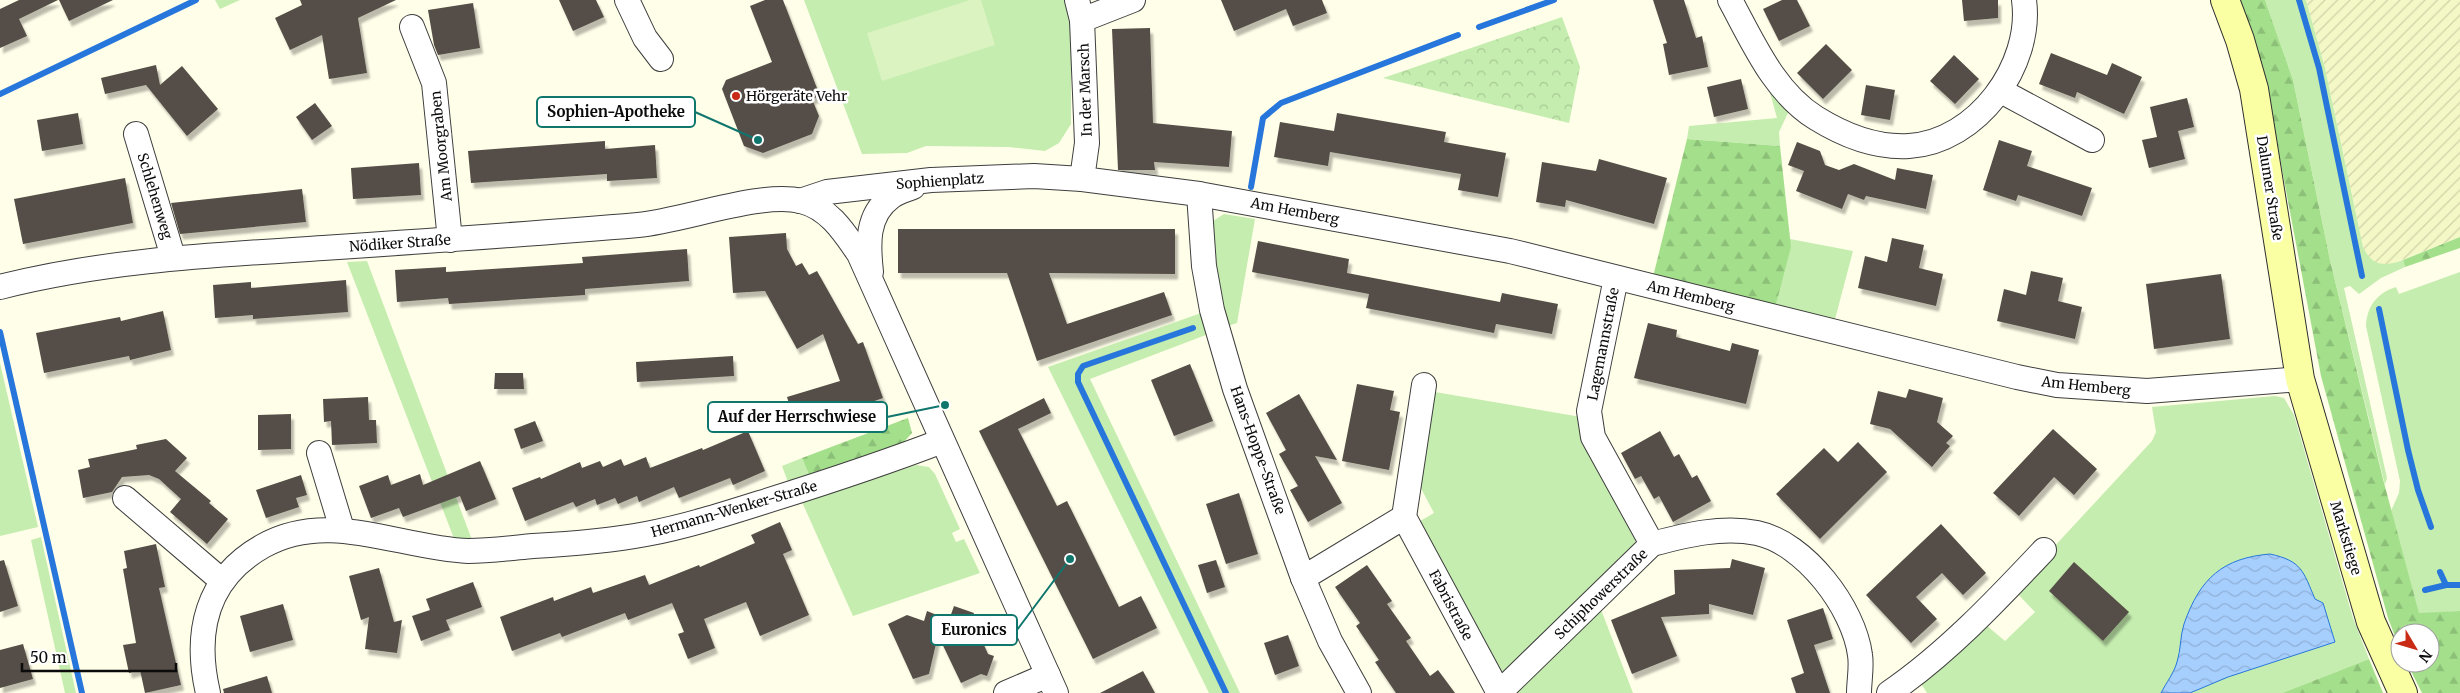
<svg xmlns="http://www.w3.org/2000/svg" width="2460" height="693" font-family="Merriweather,serif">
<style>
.farmland{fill:url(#farmland-furrows)}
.grass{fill:#c5edaf}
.forest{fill:url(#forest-firs)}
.park{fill:url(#park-crowns)}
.pitch{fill:#daf3c1}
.water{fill:url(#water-waves);stroke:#2776db}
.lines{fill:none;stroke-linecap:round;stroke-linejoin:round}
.stream{stroke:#2776db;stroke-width:6}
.building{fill:#554e46;filter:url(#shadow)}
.street-casing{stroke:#3e3e3e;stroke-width:26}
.secondary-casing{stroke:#2d2d2d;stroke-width:30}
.street{stroke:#fff;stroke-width:24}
.secondary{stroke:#faffa4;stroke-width:28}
.poi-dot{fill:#c82a16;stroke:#fff;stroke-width:2}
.labels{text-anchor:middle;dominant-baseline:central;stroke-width:5;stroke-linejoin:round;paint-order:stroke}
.street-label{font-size:14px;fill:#0b0b0b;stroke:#fff}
.poi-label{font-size:14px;fill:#0b0b0b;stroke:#fff;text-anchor:start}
.leader{fill:none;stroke:#0f766e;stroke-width:2}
.callout-dot{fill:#0f766e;stroke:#fff;stroke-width:2}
.callout{fill:#fff;stroke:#0f766e;stroke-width:2}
.callout-label{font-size:15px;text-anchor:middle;font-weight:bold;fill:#0b0b0b}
</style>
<defs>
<pattern id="farmland-furrows" width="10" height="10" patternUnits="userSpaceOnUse" patternTransform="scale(1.25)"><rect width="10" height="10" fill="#f4f8c6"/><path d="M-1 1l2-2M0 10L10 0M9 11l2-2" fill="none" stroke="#d0d3a9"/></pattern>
<pattern id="forest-firs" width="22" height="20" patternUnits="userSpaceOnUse" patternTransform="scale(1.25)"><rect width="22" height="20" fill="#a4e08c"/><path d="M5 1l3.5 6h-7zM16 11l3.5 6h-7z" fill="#8cbf77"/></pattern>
<pattern id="park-crowns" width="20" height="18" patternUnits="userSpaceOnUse" patternTransform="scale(1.25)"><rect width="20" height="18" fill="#c5edaf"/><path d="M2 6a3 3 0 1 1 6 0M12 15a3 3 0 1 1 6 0" fill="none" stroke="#a8ca95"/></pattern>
<pattern id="water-waves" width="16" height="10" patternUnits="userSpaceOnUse" patternTransform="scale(1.25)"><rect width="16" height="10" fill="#a7cffd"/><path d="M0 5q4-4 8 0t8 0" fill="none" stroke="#8eb0d8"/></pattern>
<filter id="shadow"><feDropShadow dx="3" dy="5.5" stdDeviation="1" flood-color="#0004"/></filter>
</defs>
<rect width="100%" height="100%" fill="#fffee9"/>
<polygon class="farmland" points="2306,0 2460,0 2460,237 2389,265 2378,264 2367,257 2363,247 2325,68"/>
<g class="grass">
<polygon points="215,0 240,0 220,9"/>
<polygon points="804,0 1065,0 1071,29 1071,124 1059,143 1045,151 1008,147 926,146 907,153 862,154"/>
<path d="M2265,0H2306L2325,68L2363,247C2372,266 2384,267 2403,260L2405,267L2381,278L2359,294L2350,286L2344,288L2387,478L2385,485L2330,260L2293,80Z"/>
<polygon points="1759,53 1794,100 1779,132 1780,146 1687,139 1689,126 1777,118"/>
<polygon points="1224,214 1255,219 1237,323 1225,327 1212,263 1213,221"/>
<polygon points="1790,239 1853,251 1834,323 1775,308"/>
<polygon points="367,261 472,540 455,541 347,262"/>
<path d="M2460,272V611L2419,614L2391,511L2399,493L2400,481L2366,326C2367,306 2377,293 2396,287L2399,294Z"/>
<polygon points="1204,312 1211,333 1090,379 1240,693 1209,693 1048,367"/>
<polygon points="0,363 38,527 0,536"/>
<polygon points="1429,391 1581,417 1636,538 1634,548 1508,672 1501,671 1415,524 1434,513 1415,477"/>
<polygon points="2275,396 2284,398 2294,415 2353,618 2369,659 2282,693 1927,693 1920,682 1986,625 2005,641 2035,612 2014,590 2152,441 2156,432 2152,407"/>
<polygon points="802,458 809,475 788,482 782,466"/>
<polygon points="916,465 929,467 935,474 960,529 952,533 956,542 964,539 980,573 853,616 802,502"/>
<polygon points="41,537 76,693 65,693 31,540"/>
<polygon points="1600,607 1633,693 1509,693"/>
</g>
<g class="forest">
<polygon points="2238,0 2265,0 2293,80 2330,260 2383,479 2419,613 2460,611 2460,693 2422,693 2407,663 2430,663 2430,633 2400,633 2400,649 2388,618 2321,376 2267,90"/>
<polygon points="1687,139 1780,146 1791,247 1775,308 1653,277"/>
<polygon points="2460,237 2460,248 2405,267 2403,260"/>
<polygon points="908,418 912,433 903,443 809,475 802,458"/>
<polygon points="2369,659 2383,693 2282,693"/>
</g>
<polygon class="park" points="1562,17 1580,67 1569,123 1383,78"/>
<polygon class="pitch" points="970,0 981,0 995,45 882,81 867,33"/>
<path class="water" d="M2270,554C2302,561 2303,571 2315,599L2323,603L2335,642L2228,677L2190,693H2161C2166,683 2174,673 2177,662C2181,650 2180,636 2184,624C2200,578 2223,558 2270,554Z"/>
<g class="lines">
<g class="stream">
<polyline points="2299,0 2319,68 2362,276"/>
<polyline points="1479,27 1554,0"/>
<polyline points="0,94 196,0"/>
<polyline points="1251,187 1263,118 1281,103 1458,35"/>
<polyline points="2379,309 2408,450 2418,490 2431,527"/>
<polyline points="1193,328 1083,366 1078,374 1078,382 1226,693"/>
<polyline points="0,332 82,693"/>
<polyline points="2440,572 2446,585"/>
<polyline points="2425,590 2446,585 2460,585"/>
</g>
</g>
<g class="building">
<polygon points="19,0 58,0 19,19 27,36 0,48 0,9"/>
<polygon points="59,0 113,0 69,21"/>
<polygon points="300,0 396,0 358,18 367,73 329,79 322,35 290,50 275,18 302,5"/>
<polygon points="559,0 596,0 604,17 573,31"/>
<polygon points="765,0 783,0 820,96 812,99 819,116 812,134 763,153 744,146 722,89 726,80 772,62 750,6"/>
<polygon points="1221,0 1322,0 1327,13 1293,26 1286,9 1234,31"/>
<polygon points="1653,0 1684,0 1696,38 1702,36 1708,67 1669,75 1663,44 1667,43"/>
<polygon points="1782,0 1797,0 1810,26 1779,41 1763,9"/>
<polygon points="1962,0 1998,0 1998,18 1964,21"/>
<polygon points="473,3 480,48 438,55 434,45 428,10"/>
<polygon points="1150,28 1153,123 1232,131 1229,167 1154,162 1155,170 1118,170 1112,29"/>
<polygon points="1826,44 1852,70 1823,99 1797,73"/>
<polygon points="2051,53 2107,75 2112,63 2142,77 2124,114 2077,92 2075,98 2039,84"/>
<polygon points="1954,55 1979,79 1955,104 1930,81"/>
<polygon points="156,65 160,85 182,66 218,109 187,136 146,85 105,94 101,78"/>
<polygon points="1741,79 1748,109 1714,117 1707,87"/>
<polygon points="1866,85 1895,90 1890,120 1861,115"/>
<polygon points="2187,98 2194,127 2178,131 2185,159 2149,168 2142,140 2157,137 2150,107"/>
<polygon points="315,103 332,126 312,140 296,117"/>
<polygon points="78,113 83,144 42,151 37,120"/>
<polygon points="1337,113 1446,132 1444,142 1506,153 1498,197 1458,190 1461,174 1330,152 1328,166 1274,157 1280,122 1334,131"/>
<polygon points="1999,140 2032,151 2027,166 2092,188 2082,216 2018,195 2016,201 1983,190"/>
<polygon points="605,141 605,149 655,145 657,178 607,181 607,174 471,183 468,151"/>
<polygon points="1797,142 1820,151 1825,165 1839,170 1854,164 1895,180 1897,168 1933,175 1926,209 1866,196 1864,200 1848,194 1842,209 1796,191 1804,171 1788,165"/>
<polygon points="1599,159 1667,178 1654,224 1566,200 1565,207 1536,202 1542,162 1596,171"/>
<polygon points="419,163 421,195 353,199 351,168"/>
<polygon points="125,178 133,223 23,244 14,199"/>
<polygon points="302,189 306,222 180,234 171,203"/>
<polygon points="898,229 1175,229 1175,274 1049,273 1067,324 1164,292 1172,315 1037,361 1007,273 898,273"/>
<polygon points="786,233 787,249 796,266 802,263 809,275 817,271 858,344 863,342 883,398 849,410 847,401 793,417 787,397 840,381 823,334 797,349 765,291 733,293 729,237"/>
<polygon points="1892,238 1924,245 1919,268 1943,274 1936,306 1858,288 1865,256 1887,262"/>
<polygon points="1258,241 1349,259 1347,273 1500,302 1502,293 1558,304 1552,334 1496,324 1494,333 1366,308 1369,294 1252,272"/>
<polygon points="687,249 689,281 585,289 585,295 449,304 448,298 397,302 395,270 446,267 446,272 583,263 582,257"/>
<polygon points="2031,271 2063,278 2058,301 2082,307 2075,339 1997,321 2004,289 2026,295"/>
<polygon points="2221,274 2230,339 2154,349 2146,284"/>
<polygon points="346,280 348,312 253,319 253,315 215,318 213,285 251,282 251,288"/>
<polygon points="163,311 171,350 130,360 129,356 44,373 36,333 120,317 121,321"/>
<polygon points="1648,323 1677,330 1676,337 1730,351 1732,343 1759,350 1746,404 1634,378"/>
<polygon points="733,356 734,376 637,382 636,362"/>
<polygon points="1190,364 1213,421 1174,436 1151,380"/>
<polygon points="495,373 523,373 524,389 494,389"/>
<polygon points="1357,384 1394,391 1390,410 1400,412 1389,470 1342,461"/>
<polygon points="1909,389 1943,398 1937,422 1953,436 1946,443 1950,446 1932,467 1890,429 1870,424 1878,391 1906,398"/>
<polygon points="1299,394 1337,460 1315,456 1342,503 1308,522 1290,490 1298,486 1279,454 1286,450 1266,413"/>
<polygon points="368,397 369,420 376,420 377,443 332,445 331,421 324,422 323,399"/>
<polygon points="1044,398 1051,413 1018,429 1057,506 1067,501 1119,607 1141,596 1157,628 1093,659 979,431"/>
<polygon points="291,414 291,449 258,450 258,415"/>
<polygon points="535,421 543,441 521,449 514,429"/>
<polygon points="2053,429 2097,469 2074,495 2054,477 2019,516 1993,493"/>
<polygon points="748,431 765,471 733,485 730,478 679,498 674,487 639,502 637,496 618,504 615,498 597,505 595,499 576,507 573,502 525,521 512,488 540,477 541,479 580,462 582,468 600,461 603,467 621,459 624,466 646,457 650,468 702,448 703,450"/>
<polygon points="1660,431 1674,457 1679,454 1692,478 1697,475 1711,501 1673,522 1659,496 1654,499 1641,476 1635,479 1621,453"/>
<polygon points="166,439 187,458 175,471 211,501 209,503 228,519 207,544 170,512 181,499 159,479 149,475 122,477 112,492 83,498 78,470 90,467 88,459 137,449 136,445"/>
<polygon points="1858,442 1887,472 1820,539 1776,494 1824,448 1838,462"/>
<polygon points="480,461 496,499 466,511 460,496 403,517 399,508 371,518 359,486 388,475 391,485 420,474 423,485"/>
<polygon points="301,475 307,495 296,498 299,507 266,518 256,490"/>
<polygon points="1239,493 1258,554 1226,564 1206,504"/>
<polygon points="780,522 792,550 783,554 809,615 760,636 746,602 704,619 715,648 688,659 678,634 684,632 672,603 628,620 625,613 562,637 560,633 512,651 500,617 553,597 554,601 591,587 593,593 645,575 649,585 699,565 700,567 755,543 751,535"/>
<polygon points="1941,524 1986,573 1963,595 1942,573 1916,597 1937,619 1911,643 1866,595"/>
<polygon points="156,544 165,587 159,588 181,685 145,693 140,670 129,673 123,645 136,643 123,569 127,568 124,551"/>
<polygon points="1732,559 1765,568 1753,615 1709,604 1709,614 1661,617 1677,656 1632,674 1611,620 1675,594 1674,570 1730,568"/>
<polygon points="4,560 18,606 0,612 0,561"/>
<polygon points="1216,560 1225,587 1207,593 1198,565"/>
<polygon points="2074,562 2129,612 2103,641 2049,591"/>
<polygon points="1367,565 1392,601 1387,604 1411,638 1406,641 1430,676 1438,670 1455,693 1396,693 1375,662 1379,660 1356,626 1360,623 1335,587"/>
<polygon points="379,568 394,622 402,620 397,653 365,649 369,617 361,620 349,576"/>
<polygon points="473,582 482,607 446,620 450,630 421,641 412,616 430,610 426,599"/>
<polygon points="283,604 293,640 250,652 240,616"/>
<polygon points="954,606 974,613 972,619 988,654 994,656 987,676 981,674 961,683 938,635 929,674 913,679 888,624 907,615 924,621 927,611 949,620"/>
<polygon points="1823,608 1833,639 1814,645 1830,693 1796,693 1791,678 1804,673 1787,620"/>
<polygon points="1288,635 1299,666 1275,675 1264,643"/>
<polygon points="23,644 33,679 0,688 0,650"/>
<polygon points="1143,671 1155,693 1100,693"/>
<polygon points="267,676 272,693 224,693 223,689"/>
</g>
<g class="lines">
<defs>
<g id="street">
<polyline points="627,0 645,38 661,59"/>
<polyline points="1077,0 1082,20 1087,143 1082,179"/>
<path d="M1730,0C1753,42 1774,92 1816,118C1845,136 1876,148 1909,146C1977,142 2033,65 2024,0"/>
<polyline points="1082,20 1133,0"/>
<polyline points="412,27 434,83 450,240"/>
<polyline points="2001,91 2092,140"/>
<polyline points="136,134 173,257"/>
<polyline points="1199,194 1204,266 1212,310 1235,389 1303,578 1330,641 1359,693"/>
<polyline points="800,201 827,192 931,180 1034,176 1082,179 1199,194 1510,251 2017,377 2057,385 2147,391 2300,379"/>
<path d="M871,272C868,245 866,215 891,197C897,192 906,190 913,187"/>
<polyline points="1616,278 1589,411 1593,437 1652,544"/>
<path d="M0,287C106,260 214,255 323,248C428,241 533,234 638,225C683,221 761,191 801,201C829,208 844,232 859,254L1056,693"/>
<polyline points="1424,385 1404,517 1499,693"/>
<polyline points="319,453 342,529"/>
<polyline points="125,498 221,580"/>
<polyline points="1303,578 1404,517"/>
<path d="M208,693C194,633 206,578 263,546C328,509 399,548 468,551C489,551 512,548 533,546C571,544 609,541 646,534C684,527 722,515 760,503C821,484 882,464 942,441"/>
<polyline points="1006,693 1048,675"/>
<path d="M1499,693L1652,544C1686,535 1722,526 1757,533C1805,543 1854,608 1860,655C1862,667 1859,681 1859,693"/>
<path d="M1889,693C1946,654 1996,601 2044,550"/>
</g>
<polyline id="secondary" points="2225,0 2240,40 2254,89 2300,379 2371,622 2403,693"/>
</defs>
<use href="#street" class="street-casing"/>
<use href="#secondary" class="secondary-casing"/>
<use href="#street" class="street"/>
<use href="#secondary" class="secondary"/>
</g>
<circle class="poi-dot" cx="736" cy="96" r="5"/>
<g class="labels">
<g class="street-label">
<text transform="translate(1085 90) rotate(-92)">In der Marsch</text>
<text transform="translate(441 146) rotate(-96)">Am Moorgraben</text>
<text transform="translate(940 181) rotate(-4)">Sophienplatz</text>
<text transform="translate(2270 188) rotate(81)">Dalumer Straße</text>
<text transform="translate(155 196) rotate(73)">Schlehenweg</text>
<text transform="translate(1295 211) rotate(11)">Am Hemberg</text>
<text transform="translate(400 243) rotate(-4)">Nödiker Straße</text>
<text transform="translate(1691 296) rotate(14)">Am Hemberg</text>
<text transform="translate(1603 344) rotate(-79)">Lagemannstraße</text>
<text transform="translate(2086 386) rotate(6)">Am Hemberg</text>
<text transform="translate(1258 450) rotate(70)">Hans-Hoppe-Straße</text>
<text transform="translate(734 509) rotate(-16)">Hermann-Wenker-Straße</text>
<text transform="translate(2346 538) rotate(73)">Markstiege</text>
<text transform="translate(1601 594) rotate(-44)">Schiphowerstraße</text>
<text transform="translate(1451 605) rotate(62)">Fabristraße</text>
</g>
<g class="poi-label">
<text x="746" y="96">Hörgeräte Vehr</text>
</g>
</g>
<path class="leader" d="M758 140L695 112M945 405L887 417M1070 559L1017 630"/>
<g class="callout-dot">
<circle cx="758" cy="140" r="5"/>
<circle cx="945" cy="405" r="5"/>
<circle cx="1070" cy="559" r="5"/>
</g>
<g class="callout">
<rect x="537" y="97" width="158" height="30" rx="5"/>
<rect x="708" y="402" width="179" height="30" rx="5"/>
<rect x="931" y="615" width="86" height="30" rx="5"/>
</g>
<g class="callout-label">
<text x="616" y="117">Sophien-Apotheke</text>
<text x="797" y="422">Auf der Herrschwiese</text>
<text x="974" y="635">Euronics</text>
</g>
<g transform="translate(2415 648) rotate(128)"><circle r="24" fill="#ffffff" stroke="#9d9d9d"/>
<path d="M0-4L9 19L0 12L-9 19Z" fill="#c82a16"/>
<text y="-8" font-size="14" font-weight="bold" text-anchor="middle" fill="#0b0b0b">N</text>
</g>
<path d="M22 663v8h154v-8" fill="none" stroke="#0b0b0b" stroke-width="2.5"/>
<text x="30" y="663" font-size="15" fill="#0b0b0b" stroke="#ffffff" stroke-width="4" paint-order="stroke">50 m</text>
</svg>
